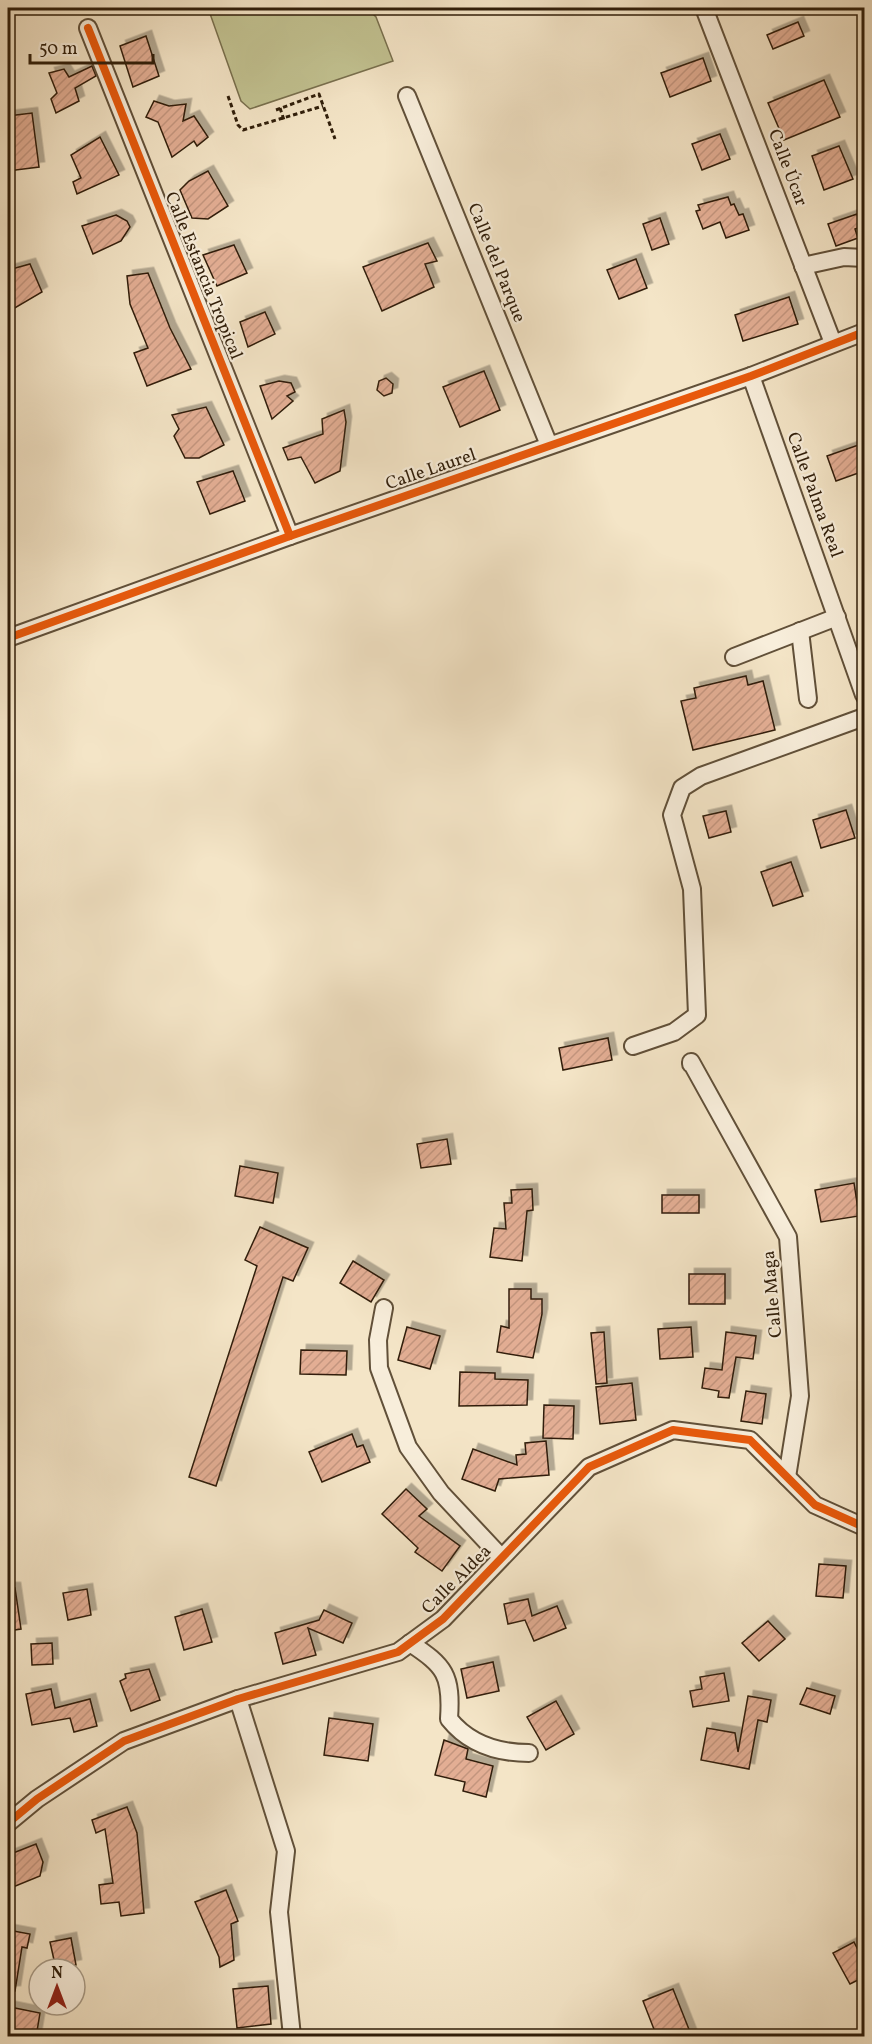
<svg xmlns="http://www.w3.org/2000/svg" width="872" height="2044" font-family="Vollkorn,serif">
<style>
.grass{fill:#c2c291;stroke:#79704e;stroke-width:1.5}
.building{fill:url(#building-hatch);stroke:#301e0a;stroke-width:1.5;filter:url(#shadow)}
.lines{fill:none;stroke-linecap:round;stroke-linejoin:round}
.minor-casing{stroke:#615039;stroke-width:20}
.path{stroke:#301e0a;stroke-width:3;stroke-dasharray:4.5 3;stroke-linecap:butt}
.minor{stroke:#f8eedb;stroke-width:16}
.cycleway-casing{stroke:#f8eedb;stroke-width:11}
.cycleway{stroke:#e8590c;stroke-width:8}
.labels{text-anchor:middle;dominant-baseline:central;stroke-width:4.5;stroke-linejoin:round;paint-order:stroke}
.street-label{font-size:18px;fill:#301e0a;stroke:#f8eedb}
</style>
<defs>
<pattern id="building-hatch" width="6" height="6" patternUnits="userSpaceOnUse" patternTransform="scale(1.5)"><rect width="6" height="6" fill="#e3ae94"/><path d="M-1 1l2-2M0 6l6-6M5 7l2-2" fill="none" stroke="#c3957e"/></pattern>
<filter id="shadow"><feDropShadow dx="5.5" dy="-5.5" stdDeviation="0" flood-color="#0004"/></filter>
</defs>
<rect width="100%" height="100%" fill="#f4e5c7"/>
<filter id="stains"><feTurbulence type="fractalNoise" baseFrequency=".00333" numOctaves="4"/><feColorMatrix values="0 0 0 0 .2 0 0 0 0 .09 0 0 0 0 .02 0 0 0 .5 -.17"/></filter>
<radialGradient id="worn" r=".72"><stop offset=".6" stop-color="#630" stop-opacity="0"/><stop offset="1" stop-color="#630" stop-opacity=".3"/></radialGradient>
<polygon class="grass" points="208,8 367,8 376,17 393,61 250,109 241,101"/>
<g class="building">
<polygon points="798,22 804,36 773,49 767,35"/>
<polygon points="146,36 159,76 133,87 120,46"/>
<polygon points="703,58 711,81 670,97 661,73"/>
<polygon points="92,66 96,76 75,88 79,101 56,113 51,99 57,93 49,73 64,69 69,77"/>
<polygon points="824,80 840,117 784,140 768,103"/>
<polygon points="154,101 169,106 186,104 183,121 194,116 208,137 197,146 194,141 172,157 158,122 146,117"/>
<polygon points="32,113 39,167 8,171 8,116"/>
<polygon points="720,134 730,159 702,170 692,144"/>
<polygon points="100,137 119,175 77,194 73,182 81,178 71,155"/>
<polygon points="839,146 853,179 824,190 812,156"/>
<polygon points="208,171 228,206 208,219 192,218 180,190 189,181"/>
<polygon points="728,197 731,205 734,204 739,215 743,214 749,230 726,238 720,222 703,229 696,211 700,210 698,205"/>
<polygon points="857,214 861,227 855,229 858,238 836,246 828,224"/>
<polygon points="116,215 127,221 130,227 121,241 93,254 82,226"/>
<polygon points="660,218 669,244 652,250 643,224"/>
<polygon points="428,243 437,261 425,264 434,287 382,311 363,267"/>
<polygon points="234,245 247,273 217,286 203,255"/>
<polygon points="636,259 647,288 619,299 607,270"/>
<polygon points="30,264 42,292 8,312 8,270"/>
<polygon points="148,273 170,328 191,369 147,386 134,353 148,348 130,304 127,276"/>
<polygon points="789,297 798,324 743,341 735,315"/>
<polygon points="265,312 275,334 248,347 240,322"/>
<polygon points="484,371 500,410 460,427 443,387"/>
<polygon points="386,378 393,384 392,393 384,396 377,390 379,381"/>
<polygon points="279,381 291,383 295,392 287,396 293,401 272,419 260,386"/>
<polygon points="206,407 224,445 199,458 185,458 174,436 179,429 172,415"/>
<polygon points="344,410 346,422 340,471 315,483 301,457 288,460 283,448 323,434 322,419"/>
<polygon points="864,443 864,471 836,481 827,456"/>
<polygon points="233,471 245,501 210,514 197,482"/>
<polygon points="746,676 748,685 763,681 775,730 693,750 681,701 696,698 694,688"/>
<polygon points="846,810 855,838 821,848 813,820"/>
<polygon points="726,811 731,832 709,838 703,816"/>
<polygon points="791,862 803,896 773,906 761,872"/>
<polygon points="608,1038 612,1060 563,1070 559,1048"/>
<polygon points="447,1139 451,1164 421,1168 417,1144"/>
<polygon points="240,1166 278,1173 273,1203 235,1196"/>
<polygon points="854,1183 859,1216 821,1222 815,1190"/>
<polygon points="532,1189 533,1210 527,1211 522,1261 490,1257 494,1228 506,1229 504,1203 512,1203 511,1190"/>
<rect x="662" y="1195" width="37" height="18"/>
<polygon points="260,1227 308,1248 293,1281 283,1277 216,1486 189,1477 257,1266 245,1260"/>
<polygon points="353,1261 384,1280 371,1302 340,1283"/>
<rect x="689" y="1274" width="36" height="30"/>
<polygon points="509,1289 531,1289 531,1299 542,1299 542,1314 533,1358 497,1352 501,1326 509,1328"/>
<polygon points="407,1327 440,1336 430,1369 398,1360"/>
<polygon points="691,1327 693,1357 660,1359 658,1329"/>
<polygon points="604,1332 607,1383 596,1384 591,1333"/>
<polygon points="726,1332 756,1336 753,1359 736,1357 729,1398 718,1397 719,1391 702,1388 705,1368 722,1370"/>
<polygon points="301,1350 347,1351 346,1375 300,1374"/>
<polygon points="460,1372 495,1373 495,1379 528,1380 527,1405 459,1406"/>
<polygon points="632,1383 636,1420 600,1424 596,1387"/>
<polygon points="746,1391 766,1394 762,1424 741,1421"/>
<polygon points="544,1405 574,1406 573,1439 543,1438"/>
<polygon points="352,1434 357,1447 363,1445 370,1462 322,1482 309,1452"/>
<polygon points="546,1441 549,1475 499,1479 495,1491 462,1479 473,1449 517,1465 516,1455 526,1454 525,1443"/>
<polygon points="406,1489 427,1509 419,1516 460,1546 442,1571 415,1552 418,1548 382,1514"/>
<polygon points="819,1564 846,1566 843,1598 816,1596"/>
<polygon points="8,1588 15,1588 21,1629 8,1631"/>
<polygon points="87,1589 91,1615 68,1620 63,1593"/>
<polygon points="528,1599 532,1616 557,1606 566,1628 534,1641 525,1620 508,1624 504,1604"/>
<polygon points="202,1609 212,1642 184,1650 175,1617"/>
<polygon points="324,1610 352,1623 343,1643 308,1628 316,1655 283,1664 275,1633 319,1620"/>
<polygon points="768,1621 785,1639 759,1661 742,1643"/>
<polygon points="52,1643 53,1664 32,1665 31,1644"/>
<polygon points="493,1662 499,1691 467,1698 461,1669"/>
<polygon points="149,1669 160,1700 131,1711 120,1681 126,1678 125,1674"/>
<polygon points="724,1673 729,1701 693,1707 690,1691 702,1689 700,1677"/>
<polygon points="807,1688 835,1696 830,1714 800,1704"/>
<polygon points="51,1689 55,1708 90,1699 97,1726 74,1732 70,1718 32,1725 26,1694"/>
<polygon points="748,1696 771,1700 767,1722 758,1720 749,1769 701,1760 707,1728 735,1733 738,1752"/>
<polygon points="556,1701 574,1734 546,1750 527,1717"/>
<polygon points="329,1718 373,1724 368,1761 324,1755"/>
<polygon points="444,1740 468,1749 466,1759 493,1766 486,1797 463,1791 465,1782 435,1775"/>
<polygon points="127,1807 137,1833 144,1913 121,1916 119,1902 101,1904 99,1885 113,1883 105,1829 96,1833 92,1820"/>
<polygon points="36,1844 43,1862 40,1876 13,1887 8,1873 8,1855"/>
<polygon points="226,1890 238,1921 231,1924 234,1960 220,1967 219,1957 195,1902"/>
<polygon points="8,1930 30,1934 27,1948 22,1947 15,1991 8,1991"/>
<polygon points="71,1938 76,1965 56,1969 50,1942"/>
<polygon points="854,1942 864,1962 864,1977 850,1984 833,1953"/>
<polygon points="268,1986 271,2024 237,2028 233,1989"/>
<polygon points="673,1989 692,2037 657,2037 643,2001"/>
<polygon points="10,2007 40,2013 36,2037 8,2037"/>
</g>
<g class="lines">
<defs>
<g id="minor">
<polyline points="704,8 833,343"/>
<polyline points="88,28 290,536"/>
<polyline points="407,96 549,445"/>
<polyline points="803,266 844,257 864,258"/>
<polyline points="751,376 864,695"/>
<polyline points="800,631 808,699"/>
<polyline points="8,638 290,536 751,376 864,332"/>
<polyline points="734,657 837,617"/>
<polyline points="633,1046 674,1032 697,1015 692,889 672,815 682,788 701,776 864,717"/>
<polyline points="691,1064 691,1062 788,1237 800,1396 787,1477"/>
<polyline points="384,1308 378,1340 379,1368 408,1447 441,1493 501,1557"/>
<path d="M410,1643C445,1666 452,1675 449,1719C469,1744 498,1753 529,1753"/>
<polyline points="238,1699 286,1851 279,1912 292,2036"/>
<polyline points="8,1823 37,1799 124,1741 238,1699 398,1652 443,1619 589,1467 673,1430 750,1440 815,1505 864,1527"/>
</g>
</defs>
<use href="#minor" class="minor-casing"/>
<g class="path">
<polyline points="228,96 238,125 243,130 323,106"/>
<polyline points="280,108 284,120"/>
<polyline points="276,110 319,94 335,139"/>
</g>
<use href="#minor" class="minor"/>
<defs>
<g id="cycleway">
<polyline points="88,28 290,536"/>
<polyline points="8,638 290,536 751,376 864,332"/>
<polyline points="8,1823 37,1799 124,1741 238,1699 398,1652 443,1619 589,1467 673,1430 750,1440 815,1505 864,1527"/>
</g>
</defs>
<use href="#cycleway" class="cycleway-casing"/>
<use href="#cycleway" class="cycleway"/>
</g>
<g class="labels">
<g class="street-label">
<text transform="translate(787 168) rotate(69)">Calle Úcar</text>
<text transform="translate(496 263) rotate(68)">Calle del Parque</text>
<text transform="translate(203 276) rotate(68)">Calle Estancia Tropical</text>
<text transform="translate(431 470) rotate(-19)">Calle Laurel</text>
<text transform="translate(814 495) rotate(70)">Calle Palma Real</text>
<text transform="translate(773 1294) rotate(-95)">Calle Maga</text>
<text transform="translate(457 1580) rotate(-45)">Calle Aldea</text>
</g>
</g>
<rect width="872" height="2044" fill="none" stroke="#f4e5c7" stroke-width="30"/>
<rect x="9" y="9" width="854" height="2026" fill="none" stroke="#301e0a" stroke-width="3"/>
<rect x="15" y="15" width="842" height="2014" fill="none" stroke="#301e0a" stroke-width="1.5"/>
<g transform="translate(57 1987)"><circle r="28" fill="#f8eedb" stroke="#a89b87" stroke-width="1.5"/>
<path d="M0-4.5L10 22L0 15L-10 22Z" fill="#8f2418"/>
<text y="-9" font-size="16" font-weight="bold" text-anchor="middle" fill="#301e0a">N</text>
</g>
<path d="M30 54v9h123v-9" fill="none" stroke="#301e0a" stroke-width="3"/>
<text x="39" y="54" font-size="18" fill="#301e0a" stroke="#f8eedb" stroke-width="4.5" paint-order="stroke">50 m</text>
<rect width="100%" height="100%" filter="url(#stains)"/>
<rect width="100%" height="100%" fill="url(#worn)"/>
</svg>
